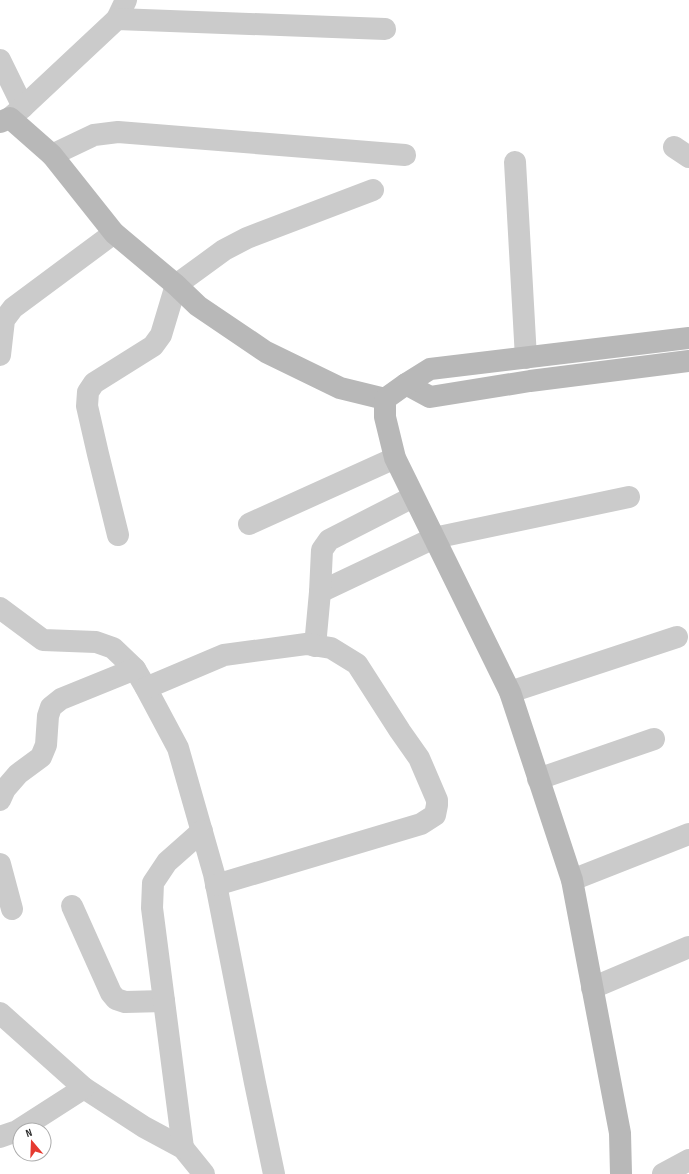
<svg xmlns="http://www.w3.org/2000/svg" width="689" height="1174" font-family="'Sofia Sans Condensed',sans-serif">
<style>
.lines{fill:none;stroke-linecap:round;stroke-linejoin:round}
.street{stroke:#cbcbcb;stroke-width:22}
.secondary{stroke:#b8b8b8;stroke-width:22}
</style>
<rect width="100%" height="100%" fill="#fff"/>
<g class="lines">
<g class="street">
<polyline points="117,19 126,0"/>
<polyline points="0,60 23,107"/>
<polyline points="10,118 23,107 117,19 385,29"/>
<polyline points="674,147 689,157"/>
<polyline points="52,155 94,135 118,132 405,155"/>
<polyline points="515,162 526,358"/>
<polyline points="0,355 4,320 13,308 114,233"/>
<polyline points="249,524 395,458"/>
<polyline points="118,535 98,454 87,406 88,392 94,383 153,346 161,335 176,285 224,250 247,238 373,190"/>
<polyline points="320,592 434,538 629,497"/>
<polyline points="0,608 43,640 96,642 113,648 135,669 146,688 178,748 214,874 255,1083 274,1174"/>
<polyline points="315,646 320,592 322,550 329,540 413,497"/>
<polyline points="146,688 224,655 306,644 331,648 357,664 400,731 419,758 437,800 437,805 435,815 421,824 216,885"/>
<polyline points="510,692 677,637"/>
<polyline points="538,779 654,739"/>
<polyline points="0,800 5,789 18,774 41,757 46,745 48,716 51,707 61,699 135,669"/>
<polyline points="0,864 12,909"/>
<polyline points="572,880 689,834"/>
<polyline points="72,906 111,993 116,999 125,1002 164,1001"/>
<polyline points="592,988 689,947"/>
<polyline points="0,1013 84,1088 144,1127 183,1148 204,1174"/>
<polyline points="0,1137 17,1131 84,1088"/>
<polyline points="183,1148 152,908 153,883 167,862 202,831"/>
<polyline points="663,1174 689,1160"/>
</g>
<g class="secondary">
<polyline points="0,122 10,118 52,155 114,233 176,285 198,306 266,352 340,388 385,399"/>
<polyline points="406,384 430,397 530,381 689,361"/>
<polyline points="621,1174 620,1133 572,880 510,692 395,458 385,417 385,399 406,384 430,369 689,338"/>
</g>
</g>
<g transform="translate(32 1142) rotate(341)"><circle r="19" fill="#ffffff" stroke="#ababab"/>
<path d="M0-3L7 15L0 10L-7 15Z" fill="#e53a30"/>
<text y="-6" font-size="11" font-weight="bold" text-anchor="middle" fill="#2e2e2e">N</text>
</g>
</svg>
